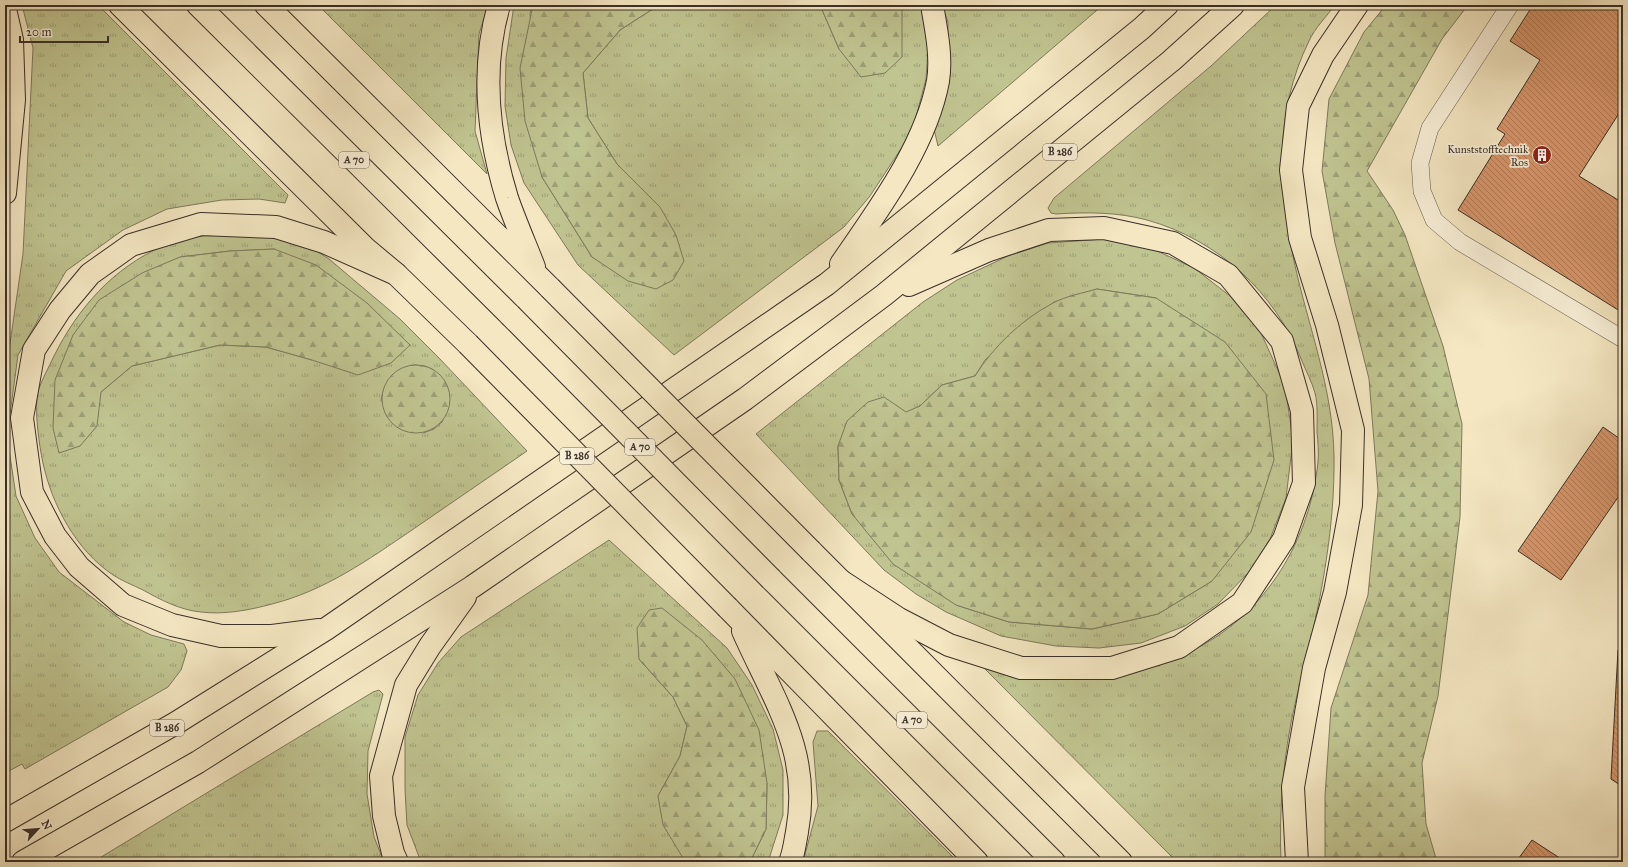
<svg xmlns="http://www.w3.org/2000/svg" width="1628" height="867" font-family="'IM FELL Great Primer',serif">
<style>
.grass{fill:url(#grass-tufts);stroke:#7d7a5c;fill-rule:evenodd}
.forest{fill:url(#forest-firs);stroke:#7d7a5c}
.building{fill:url(#building-back-hatch);stroke:#3a3027}
.lines{fill:none;stroke-linecap:round;stroke-linejoin:round}
.lane-casing{stroke:#685e4e;stroke-width:18}
.highway-casing{stroke:#3a3027;stroke-width:24}
.lane{stroke:#f8efd7;stroke-width:17}
.highway{stroke:#f4e7c2;stroke-width:22}
.highway-bridge-casing{stroke:#3a3027;stroke-width:24;stroke-linecap:butt}
.highway-bridge{stroke:#f4e7c2;stroke-width:22}
.labels{text-anchor:middle;dominant-baseline:central;stroke-width:3.5;stroke-linejoin:round;paint-order:stroke}
.shield{fill:#f8efd7;stroke:#73695c;stroke-width:1}
.shield-label{font-size:10px;font-weight:bold;fill:#3a3027}
.poi-label{font-size:11px;fill:#3a3027;stroke:#f8efd7;text-anchor:end}
</style>
<defs>
<pattern id="grass-tufts" width="24" height="20" patternUnits="userSpaceOnUse"><rect width="24" height="20" fill="#c0c490"/><path d="M3 7l-1-3M5 7V3M7 7l1-3M15 17l-1-3M17 17v-4M19 17l1-3" fill="none" stroke="#9da076"/></pattern>
<pattern id="forest-firs" width="22" height="20" patternUnits="userSpaceOnUse"><rect width="22" height="20" fill="#c0c490"/><path d="M5 1l3.5 6h-7zM16 11l3.5 6h-7z" fill="#9da076"/></pattern>
<pattern id="building-back-hatch" width="6" height="6" patternUnits="userSpaceOnUse"><rect width="6" height="6" fill="#d8966a"/><path d="M-1 5l2 2M0 0l6 6M5-1l2 2" fill="none" stroke="#b07b57"/></pattern>
</defs>
<rect width="100%" height="100%" fill="#f4e7c2"/>
<filter id="stains"><feTurbulence type="fractalNoise" baseFrequency=".005" numOctaves="4"/><feColorMatrix values="0 0 0 0 .2 0 0 0 0 .09 0 0 0 0 .02 0 0 0 .5 -.17"/></filter>
<radialGradient id="worn" r=".72"><stop offset=".6" stop-color="#630" stop-opacity="0"/><stop offset="1" stop-color="#630" stop-opacity=".3"/></radialGradient>
<g class="grass">
<polygon points="22,5 98,5 288,195 285,203 259,199 222,200 167,209 123,230 66,271 18,355 7,436 16,496 35,538 59,572 124,622 151,635 184,644 187,651 181,670 168,687 25,769 22,764 5,773 5,378 23,254 33,48"/>
<polygon points="318,5 488,5 479,34 475,131 487,174"/>
<polygon points="514,5 533,5 530,13 542,177 592,257 660,207 617,164 588,118 583,73 620,30 659,5 820,5 839,49 903,8 902,5 921,5 928,49 926,79 912,132 870,196 844,227 674,355 578,265 524,183 511,145 505,106 506,58"/>
<polygon points="942,5 1103,5 938,146 934,129 947,78 948,22"/>
<path d="M1276,5H1335C1326,17 1315,28 1309,41C1274,113 1278,185 1294,261C1308,326 1333,388 1334,456C1335,525 1322,594 1306,661C1303,675 1298,689 1295,704C1283,756 1279,809 1281,862H1177L986,670L982,664C1023,675 1067,685 1110,675C1126,672 1141,666 1156,661C1169,657 1185,654 1197,648C1267,612 1310,539 1318,462C1319,453 1318,442 1317,432C1317,420 1318,405 1315,393C1312,382 1306,371 1302,361C1275,292 1218,240 1147,220C1118,212 1086,212 1056,214L1051,213L1048,208L1054,198L1211,66Z"/>
<path d="M248,233L302,242L329,259L400,319L439,358L527,451C489,477 450,504 412,530C368,560 324,591 272,604C250,610 224,615 201,612C180,610 161,600 143,590C133,585 122,581 113,575C76,550 52,505 43,463C39,445 34,409 38,391C42,379 49,367 54,356C78,308 113,268 163,246C190,235 220,234 248,233ZM275,249L312,360L266,347L220,345L132,366L101,392L180,257L230,251ZM414,365L425,366L434,370L443,421L434,429L423,433L381,401C384,378 395,376 414,365Z"/>
<path d="M1105,239L1155,250L1194,268L1230,296L1261,333L1285,386L1293,440L1286,498L1270,539L1249,572L1218,604L1185,626L1141,643L1099,648L1056,646L1001,636L946,612L916,594L884,570L756,434L923,302L957,280L1008,256L1048,243ZM1097,289L1156,298L1212,581L1158,614L1092,629L1009,622L956,605L852,514L839,480L838,446L920,406L942,385L975,376L985,360L1054,302Z"/>
<polygon points="609,540 727,648 752,685 773,729 783,770 783,815 768,862 750,862 766,829 767,783 639,659 673,697 687,726 680,756 658,796 683,858 689,862 421,862 407,825 405,789 405,737 418,695 438,663 461,637"/>
<polygon points="379,690 383,694 368,751 367,794 374,837 384,862 93,862 373,692"/>
<polygon points="817,731 828,731 958,862 803,862 818,806 813,742"/>
</g>
<g class="forest">
<polygon points="533,5 659,5 620,30 583,73 588,118 617,164 660,207 676,235 684,261 673,280 656,289 628,281 592,257 542,177 525,121 520,68"/>
<polygon points="820,5 902,5 902,57 885,73 861,77 839,49"/>
<polygon points="1386,5 1468,5 1442,39 1367,171 1393,210 1405,235 1443,346 1462,424 1460,517 1438,696 1422,763 1426,824 1437,862 1325,862 1325,796 1331,708 1368,595 1378,491 1369,379 1335,243 1322,171 1329,99 1364,32"/>
<polygon points="274,249 316,265 367,303 410,345 391,363 358,375 312,360 266,347 220,345 132,366 101,392 97,426 80,446 59,453 53,428 55,380 73,335 99,300 142,273 180,257 230,251"/>
<path d="M1097,289L1156,298L1225,342L1266,394L1274,460L1251,532L1212,581L1158,614L1092,629L1009,622L956,605L893,564L852,514L839,480L838,446L847,421L868,402L884,397L906,412L920,406L942,385L975,376C994,346 1021,320 1053,303C1066,296 1083,293 1097,289Z"/>
<circle cx="416" cy="399" r="34"/>
<polygon points="662,608 702,640 735,679 759,730 767,783 766,829 750,862 689,862 683,858 663,825 658,796 680,756 687,726 673,697 639,659 637,628 649,610"/>
</g>
<g class="building">
<polygon points="1533,5 1623,5 1623,107 1579,176 1623,203 1623,313 1458,210 1505,134 1497,129 1540,60 1510,41"/>
<polygon points="1603,427 1623,441 1623,490 1561,580 1518,551"/>
<polygon points="1623,648 1623,787 1611,779 1618,650"/>
<polygon points="1532,840 1566,862 1516,862"/>
</g>
<g class="lines">
<defs>
<polyline id="lane" points="1510,5 1430,128 1420,163 1422,191 1434,220 1460,242 1623,339"/>
<g id="highway">
<polyline points="120,5 366,249 396,274 468,344"/>
<polyline points="198,5 510,315"/>
<polyline points="266,5 550,288"/>
<path d="M499,5C481,68 488,136 507,198C515,221 525,244 534,267"/>
<polyline points="5,9 12,40 14,100 5,193"/>
<path d="M841,264C878,210 926,146 938,81C942,56 936,29 932,5"/>
<polyline points="811,551 1121,862"/>
<polyline points="771,579 1054,862"/>
<polyline points="841,581 899,619 949,645 1021,668 1112,668 1179,647 1242,603 1284,539 1304,483 1302,411 1282,341 1228,275 1173,243 1104,228 1049,230 989,250 909,285"/>
<polyline points="728,608 977,862"/>
<polyline points="319,630 272,636 221,636 172,625 123,605 79,567 55,536 32,492 22,418 34,350 60,310 90,274 131,245 201,224 276,227 324,242 396,274"/>
<path d="M743,631C774,701 812,752 797,832C795,842 794,853 790,862"/>
<polyline points="5,821 176,723 326,629 827,284 1142,28 1167,5"/>
<polyline points="23,862 198,762 472,587 745,399 884,295 1171,61 1233,5"/>
<polyline points="397,862 393,853 384,816 381,776 406,685 430,646 465,597"/>
<polyline points="1297,862 1293,787 1314,668 1335,592 1351,505 1353,430 1327,325 1300,238 1291,170 1298,106 1323,55 1357,5"/>
</g>
</defs>
<use href="#lane" class="lane-casing"/>
<use href="#highway" class="highway-casing"/>
<use href="#lane" class="lane"/>
<use href="#highway" class="highway"/>
<defs>
<g id="highway-bridge">
<polyline points="550,288 811,551"/>
<polyline points="510,315 771,579"/>
<polyline points="468,344 728,608"/>
</g>
</defs>
<use href="#highway-bridge" class="highway-bridge-casing"/>
<use href="#highway-bridge" class="highway-bridge"/>
</g>
<defs>
<symbol id="building-disc" viewBox="-11 -11 22 22"><circle r="9.5" fill="#8f2418" stroke="#f8efd7"/><path d="M-4-6H4V6H1V3H-1V6H-4ZM-2.5-4.3h1.7v1.8h-1.7ZM.8-4.3h1.7v1.8H.8ZM-2.5-1h1.7V.8h-1.7ZM.8-1h1.7V.8H.8Z" fill="#fff"/></symbol>
</defs>
<g fill-rule="evenodd">
<use href="#building-disc" x="1531" y="144" width="22" height="22"/>
</g>
<g class="labels">
<g class="shield">
<rect x="1043" y="144" width="34" height="16" rx="3"/>
<rect x="339" y="152" width="30" height="16" rx="3"/>
<rect x="625" y="439" width="30" height="16" rx="3"/>
<rect x="560" y="448" width="34" height="16" rx="3"/>
<rect x="897" y="712" width="30" height="16" rx="3"/>
<rect x="150" y="720" width="34" height="16" rx="3"/>
</g>
<g class="shield-label">
<text x="1060" y="152">B 286</text>
<text x="354" y="160">A 70</text>
<text x="640" y="447">A 70</text>
<text x="577" y="456">B 286</text>
<text x="912" y="720">A 70</text>
<text x="167" y="728">B 286</text>
</g>
<g class="poi-label">
<text x="1528" y="149">Kunststofftechnik<tspan x="1528" dy="13">Ros</tspan></text>
</g>
</g>
<rect width="1628" height="867" fill="none" stroke="#f4e7c2" stroke-width="20"/>
<rect x="6" y="6" width="1616" height="855" fill="none" stroke="#3a3027" stroke-width="2"/>
<rect x="10" y="10" width="1608" height="847" fill="none" stroke="#3a3027"/>
<g transform="translate(38 829) rotate(64)" stroke="#f8efd7" stroke-width="3" paint-order="stroke">
<path d="M0-3L7 15L0 10L-7 15Z" fill="#3a3027"/>
<text y="-6" font-size="11" font-weight="bold" text-anchor="middle" fill="#3a3027">N</text>
</g>
<path d="M20 36v6h88v-6" fill="none" stroke="#3a3027" stroke-width="2"/>
<text x="26" y="36" font-size="12" fill="#3a3027" stroke="#f8efd7" stroke-width="3" paint-order="stroke">20 m</text>
<rect width="100%" height="100%" filter="url(#stains)"/>
<rect width="100%" height="100%" fill="url(#worn)"/>
</svg>
